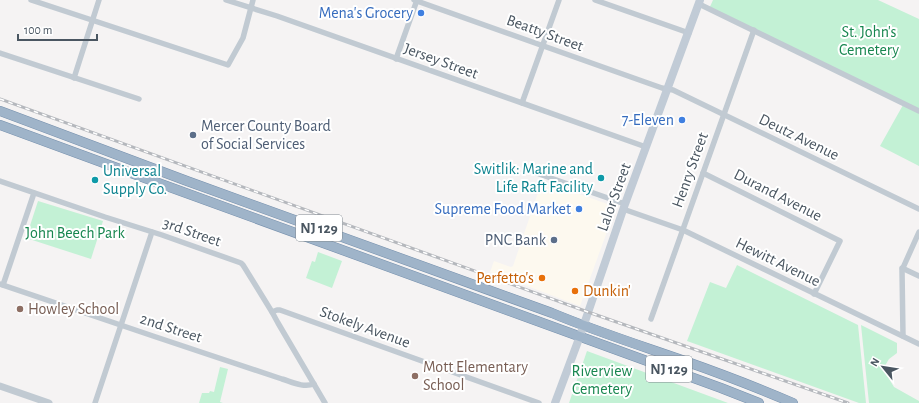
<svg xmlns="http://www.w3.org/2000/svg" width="919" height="403" font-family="'Alegreya Sans',sans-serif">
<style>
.commercial{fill:#fdf9ef}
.green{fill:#c3f1d5}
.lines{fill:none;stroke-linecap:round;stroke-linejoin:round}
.trunk-casing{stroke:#7690ad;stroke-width:10}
.minor{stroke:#c1cad2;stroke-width:5.5}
.tertiary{stroke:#c1cad2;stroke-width:7}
.secondary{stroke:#c1cbd6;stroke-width:8}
.trunk{stroke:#9fb4c9;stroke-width:9}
.rail-casing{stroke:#b5b8bd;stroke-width:3}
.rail{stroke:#fff;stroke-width:1.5;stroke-dasharray:4.5;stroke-linecap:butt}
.shop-dot{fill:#3f7fe0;stroke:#fff;stroke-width:1.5}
.service-dot{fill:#5c6f8a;stroke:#fff;stroke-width:1.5}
.culture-dot{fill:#0f9aa8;stroke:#fff;stroke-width:1.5}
.food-dot{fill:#e8710a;stroke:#fff;stroke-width:1.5}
.education-dot{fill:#8d6e63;stroke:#fff;stroke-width:1.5}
.labels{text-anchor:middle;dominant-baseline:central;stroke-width:4;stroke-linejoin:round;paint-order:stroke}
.shield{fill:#fff;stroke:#808990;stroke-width:1}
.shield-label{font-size:15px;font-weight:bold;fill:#4a5661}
.shop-label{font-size:16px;fill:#366cbe;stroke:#fff;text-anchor:end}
.park-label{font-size:16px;fill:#17864f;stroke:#fff}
.street-label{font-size:16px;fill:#4a5661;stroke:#fff}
.service-label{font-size:16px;fill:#4e5e75;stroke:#fff;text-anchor:start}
.culture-label{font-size:16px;fill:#0d838f;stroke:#fff;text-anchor:end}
.food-label{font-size:16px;fill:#c56008;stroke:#fff;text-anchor:end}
.education-label{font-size:16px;fill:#785e54;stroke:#fff;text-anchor:start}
</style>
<rect width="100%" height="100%" fill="#f5f3f3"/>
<polygon class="commercial" points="542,181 616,207 580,306 490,272 494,261 511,267 513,266"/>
<g class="green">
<polygon points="713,0 878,0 919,19 919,166 880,146 903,105 709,9"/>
<polygon points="38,201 103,221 91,259 26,238"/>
<polygon points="318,252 342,261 332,288 306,278 312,261 315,262"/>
<polygon points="737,265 858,325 866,403 859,403 687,341 710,282 726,288"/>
<polygon points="861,325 897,343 897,353 889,359 883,369 894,387 919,401 919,403 869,403"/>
<polygon points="587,351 728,403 569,403"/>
<polygon points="220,367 228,369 220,402 223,403 199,403 202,393 209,393 210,391 214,392"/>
</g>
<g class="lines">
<defs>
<g id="trunk">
<path d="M0,111L187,181L552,313C595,331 639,345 682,360C719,373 756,387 793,403"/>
<polyline points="0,125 120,169 636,357 721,388 759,403"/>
</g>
</defs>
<use href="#trunk" class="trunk-casing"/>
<g class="minor">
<polyline points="31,0 228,65 243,38 253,0"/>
<polyline points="226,0 277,16 646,147"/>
<polyline points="414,0 645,82 662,88 673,90 919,209"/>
<polyline points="595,0 689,33"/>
<polyline points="699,4 919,111"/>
<polyline points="0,53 139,99"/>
<polyline points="396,59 417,0"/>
<polyline points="74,78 99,0"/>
<polyline points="522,103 559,0"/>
<polyline points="525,169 625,204"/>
<polyline points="703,173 840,241 814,294"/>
<polyline points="0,181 105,217 162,235 241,263 243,265 272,312 278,323 325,403"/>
<polyline points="623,209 683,230 919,344"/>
<polyline points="902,268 919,276"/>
<path d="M0,284L153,336L282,379C292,382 303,388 314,384"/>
<polyline points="3,285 34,193"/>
<polyline points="272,312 277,310 280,310 539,403"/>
<polyline points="651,319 754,30"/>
<polyline points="903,336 902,270 919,232"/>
<polyline points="95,403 152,232"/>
</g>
<polyline class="tertiary" points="0,386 49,403"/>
<polyline class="secondary" points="555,403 580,336 625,204 700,0"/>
<use href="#trunk" class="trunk"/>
<defs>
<polyline id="rail" points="0,99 588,312 848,403"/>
</defs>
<use href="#rail" class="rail-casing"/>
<use href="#rail" class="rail"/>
</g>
<g class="shop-dot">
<circle cx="421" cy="13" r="4"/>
<circle cx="682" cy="120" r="4"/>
<circle cx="579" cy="209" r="4"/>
</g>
<g class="service-dot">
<circle cx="193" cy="135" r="4"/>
<circle cx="554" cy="240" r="4"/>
</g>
<g class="culture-dot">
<circle cx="601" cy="178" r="4"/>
<circle cx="95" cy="180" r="4"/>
</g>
<g class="food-dot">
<circle cx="542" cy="278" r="4"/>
<circle cx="575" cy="291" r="4"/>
</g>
<g class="education-dot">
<circle cx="20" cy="309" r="4"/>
<circle cx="415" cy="376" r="4"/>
</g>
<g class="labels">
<g class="shield">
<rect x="296" y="215" width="46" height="26" rx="3"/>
<rect x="646" y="356" width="46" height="26" rx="3"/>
</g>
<g class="shield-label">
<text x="319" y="228">NJ 129</text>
<text x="669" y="369">NJ 129</text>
</g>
<g class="shop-label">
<text x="413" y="13">Mena's Grocery</text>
<text x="674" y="120">7-Eleven</text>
<text x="571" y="209">Supreme Food Market</text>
</g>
<g class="park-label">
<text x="869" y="32">St. John's<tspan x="869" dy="18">Cemetery</tspan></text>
<text x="75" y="233">John Beech Park</text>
<text x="602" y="371">Riverview<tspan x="602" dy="18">Cemetery</tspan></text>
</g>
<g class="street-label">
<text transform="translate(545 33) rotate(20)">Beatty Street</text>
<text transform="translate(441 61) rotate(20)">Jersey Street</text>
<text transform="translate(799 137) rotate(26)">Deutz Avenue</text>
<text transform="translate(690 170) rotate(-70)">Henry Street</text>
<text transform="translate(778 195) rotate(27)">Durand Avenue</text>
<text transform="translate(614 197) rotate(-70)">Lalor Street</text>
<text transform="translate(192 232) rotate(19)">3rd Street</text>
<text transform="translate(778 262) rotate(26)">Hewitt Avenue</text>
<text transform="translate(365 327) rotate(20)">Stokely Avenue</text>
<text transform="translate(171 328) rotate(18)">2nd Street</text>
</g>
<g class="service-label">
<text x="201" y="126">Mercer County Board<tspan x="201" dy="18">of Social Services</tspan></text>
<text x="546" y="240" text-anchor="end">PNC Bank</text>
</g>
<g class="culture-label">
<text x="593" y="169">Switlik: Marine and<tspan x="593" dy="18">Life Raft Facility</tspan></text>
<text x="103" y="171" text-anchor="start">Universal<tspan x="103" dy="18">Supply Co.</tspan></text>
</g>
<g class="food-label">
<text x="534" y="278">Perfetto's</text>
<text x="583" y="291" text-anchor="start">Dunkin'</text>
</g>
<g class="education-label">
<text x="28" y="309">Howley School</text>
<text x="423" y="367">Mott Elementary<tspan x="423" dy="18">School</tspan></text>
</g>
</g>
<g transform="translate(883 367) rotate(300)" stroke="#ffffff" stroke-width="3" paint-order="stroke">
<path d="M0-3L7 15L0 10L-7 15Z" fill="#4a5661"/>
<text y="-6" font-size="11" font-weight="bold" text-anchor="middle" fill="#4a5661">N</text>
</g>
<path d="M18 34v6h79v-6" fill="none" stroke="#4a5661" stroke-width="2"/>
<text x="24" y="34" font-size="12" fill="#4a5661" stroke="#ffffff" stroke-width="3" paint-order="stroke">100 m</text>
</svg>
